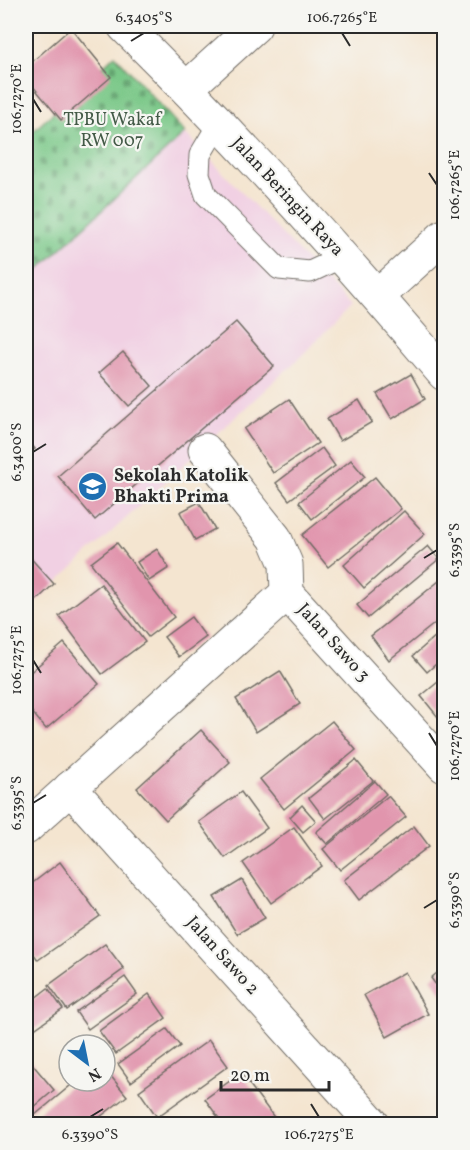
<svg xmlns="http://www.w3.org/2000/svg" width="470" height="1150" font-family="Vollkorn,serif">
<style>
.built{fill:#f1d0e3}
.cemetery{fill:url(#cemetery-stones);stroke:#527a5a;stroke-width:1.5}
.building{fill:#e195ad}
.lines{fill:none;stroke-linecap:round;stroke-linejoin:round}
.lane-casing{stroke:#716c65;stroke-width:23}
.street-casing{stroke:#716c65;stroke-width:35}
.secondary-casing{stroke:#716c65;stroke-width:35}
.lane{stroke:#fff;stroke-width:21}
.street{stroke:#fff;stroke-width:33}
.secondary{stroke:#fff;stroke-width:33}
.ticks{fill:none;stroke:#2b2b2b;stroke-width:2}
.labels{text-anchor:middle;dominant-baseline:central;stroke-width:4.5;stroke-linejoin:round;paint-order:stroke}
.park-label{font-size:18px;fill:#435a47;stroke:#f6f6f2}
.street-label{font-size:18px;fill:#2b2b2b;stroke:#f6f6f2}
.poi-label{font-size:18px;font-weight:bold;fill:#2b2b2b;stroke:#f6f6f2;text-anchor:start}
.neatline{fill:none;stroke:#2b2b2b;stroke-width:2}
.ticks-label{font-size:15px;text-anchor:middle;fill:#2b2b2b}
</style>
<defs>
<pattern id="cemetery-stones" width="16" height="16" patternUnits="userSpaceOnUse" patternTransform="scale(1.5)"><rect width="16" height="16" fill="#7ac888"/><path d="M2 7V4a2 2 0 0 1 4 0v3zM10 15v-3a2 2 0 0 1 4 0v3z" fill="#64a36f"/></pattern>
</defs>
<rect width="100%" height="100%" fill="#f6f6f2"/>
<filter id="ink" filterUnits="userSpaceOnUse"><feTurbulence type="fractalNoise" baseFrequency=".0167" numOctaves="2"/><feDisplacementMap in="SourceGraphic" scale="12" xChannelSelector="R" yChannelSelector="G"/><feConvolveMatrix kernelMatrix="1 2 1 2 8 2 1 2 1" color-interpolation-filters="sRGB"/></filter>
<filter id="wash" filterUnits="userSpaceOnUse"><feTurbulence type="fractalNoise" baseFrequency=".008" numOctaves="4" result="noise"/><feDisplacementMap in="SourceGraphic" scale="24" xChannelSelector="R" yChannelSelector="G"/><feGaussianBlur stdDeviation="1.35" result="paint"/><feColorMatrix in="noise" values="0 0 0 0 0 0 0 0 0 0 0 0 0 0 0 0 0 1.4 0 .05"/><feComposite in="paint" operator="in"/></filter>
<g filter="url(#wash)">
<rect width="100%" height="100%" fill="#f4e5d0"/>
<polygon class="built" points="185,133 351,306 297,360 26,611 26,281"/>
<polygon class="cemetery" points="115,55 185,133 26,281 26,138"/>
<g id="blocks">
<g class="building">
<polygon points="71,28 111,77 61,120 26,78 26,67"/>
<polygon points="236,322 274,366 95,520 58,476"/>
<polygon points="123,352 152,386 129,406 99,373"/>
<polygon points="411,374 425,399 392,419 377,394"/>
<polygon points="289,399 318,443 273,473 244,429"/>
<polygon points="359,400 372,422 340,441 327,419"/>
<polygon points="26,438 35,449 26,457"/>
<polygon points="322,448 335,466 289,500 276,483"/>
<polygon points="351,460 365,477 312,519 299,502"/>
<polygon points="375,477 401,509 328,567 302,535"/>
<polygon points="199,502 215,529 195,540 180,512"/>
<polygon points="404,511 425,534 364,588 344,565"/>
<polygon points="117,543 174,617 148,637 91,563"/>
<polygon points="428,546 439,559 368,618 357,605"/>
<polygon points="157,549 169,568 149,581 137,562"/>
<polygon points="26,553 54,584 26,610"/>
<polygon points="444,577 444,616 389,660 371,636"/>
<polygon points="101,584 145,642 102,674 59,616"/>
<polygon points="191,617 206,637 179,657 164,637"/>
<polygon points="444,629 444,657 427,672 413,656"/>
<polygon points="64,643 99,684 46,729 26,705 26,676"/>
<polygon points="280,671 300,704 256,732 236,699"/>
<polygon points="444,677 444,712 438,717 421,696"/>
<polygon points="332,721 356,750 284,809 260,779"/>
<polygon points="201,730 230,762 166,820 137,788"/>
<polygon points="356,760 373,781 325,819 309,798"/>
<polygon points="375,781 386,794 327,844 316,832"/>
<polygon points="241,792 267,828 225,858 199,822"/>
<polygon points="388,796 406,817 340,870 323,849"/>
<polygon points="302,805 316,821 303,832 290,817"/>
<polygon points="414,826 429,846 359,900 344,880"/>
<polygon points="294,827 322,866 271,903 243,863"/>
<polygon points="60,862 100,916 38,960 26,943 26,888"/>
<polygon points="242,880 265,918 237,934 214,897"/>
<polygon points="105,944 124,969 67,1010 49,985"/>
<polygon points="444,967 444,996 431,978"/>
<polygon points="405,972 428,1014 387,1037 364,995"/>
<polygon points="125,977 137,994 88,1029 76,1012"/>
<polygon points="48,988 63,1009 33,1030 26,1021 26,1005"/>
<polygon points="149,994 166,1018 116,1054 99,1031"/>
<polygon points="167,1029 180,1046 131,1082 118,1064"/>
<polygon points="209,1040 228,1066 157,1117 139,1091"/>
<polygon points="28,1059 54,1090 26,1114 26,1061"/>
<polygon points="105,1069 127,1096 91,1124 33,1124 29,1120 76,1081 105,1081"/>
<polygon points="241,1073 279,1124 223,1124 205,1099"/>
</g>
</g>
</g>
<g filter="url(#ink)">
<use href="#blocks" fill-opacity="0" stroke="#716c65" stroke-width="1.5"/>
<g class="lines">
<defs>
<polyline id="lane" points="219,123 200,155 199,174 206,195 279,269 310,272 342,257"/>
<g id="street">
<polyline points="187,88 255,26"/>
<polyline points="378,296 444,236"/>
<polyline points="205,450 275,538 286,564 287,593 444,766"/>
<polyline points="70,788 373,1124"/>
<polyline points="26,828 287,593"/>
</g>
<path id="secondary" d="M124,26C236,137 342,254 444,374"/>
</defs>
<use href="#lane" class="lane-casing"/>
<use href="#street" class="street-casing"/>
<use href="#secondary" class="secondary-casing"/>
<use href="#lane" class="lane"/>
<use href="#street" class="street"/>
<use href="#secondary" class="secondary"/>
</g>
</g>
<path class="ticks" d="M342,33L350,46M131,41L144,33M33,99L41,112M429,173L437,185M33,452L46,444M424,558L437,550M33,660L41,673M429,733L437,746M33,803L46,795M424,908L437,900M311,1104L319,1117M90,1117L103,1109"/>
<defs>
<symbol id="school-disc" viewBox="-11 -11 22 22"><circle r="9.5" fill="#1f6fb2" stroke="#f6f6f2"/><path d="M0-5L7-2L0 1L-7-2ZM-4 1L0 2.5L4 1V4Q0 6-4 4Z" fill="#fff"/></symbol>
</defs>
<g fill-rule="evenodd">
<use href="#school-disc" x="76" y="470" width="33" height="33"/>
</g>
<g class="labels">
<g class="park-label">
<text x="112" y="120">TPBU Wakaf<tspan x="112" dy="21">RW 007</tspan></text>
</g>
<g class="street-label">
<text transform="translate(287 197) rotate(47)">Jalan Beringin Raya</text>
<text transform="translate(333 643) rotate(48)">Jalan Sawo 3</text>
<text transform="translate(222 956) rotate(48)">Jalan Sawo 2</text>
</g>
<g class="poi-label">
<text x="114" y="476">Sekolah Katolik<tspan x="114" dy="21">Bhakti Prima</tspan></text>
</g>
</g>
<rect width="470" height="1150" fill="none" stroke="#f6f6f2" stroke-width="66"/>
<g transform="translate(87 1063) rotate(148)"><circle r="28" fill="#f6f6f2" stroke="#a5a5a2" stroke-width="1.5"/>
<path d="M0-4.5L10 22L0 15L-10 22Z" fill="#1f6fb2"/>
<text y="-9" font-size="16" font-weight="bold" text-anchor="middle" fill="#2b2b2b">N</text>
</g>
<path d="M221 1081v9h108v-9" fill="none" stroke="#2b2b2b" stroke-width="3"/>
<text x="230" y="1081" font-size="18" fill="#2b2b2b" stroke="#f6f6f2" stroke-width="4.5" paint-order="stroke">20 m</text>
<rect x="33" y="33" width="404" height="1084" class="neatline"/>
<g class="ticks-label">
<text x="144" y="22">6.3405°S</text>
<text x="342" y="22">106.7265°E</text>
<text transform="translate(16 99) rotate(-90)" y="5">106.7270°E</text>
<text transform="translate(454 185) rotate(-90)" y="5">106.7265°E</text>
<text transform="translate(16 452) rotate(-90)" y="5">6.3400°S</text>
<text transform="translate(454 550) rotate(-90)" y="5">6.3395°S</text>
<text transform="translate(16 660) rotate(-90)" y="5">106.7275°E</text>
<text transform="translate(454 746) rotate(-90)" y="5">106.7270°E</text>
<text transform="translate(16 803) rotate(-90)" y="5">6.3395°S</text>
<text transform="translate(454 900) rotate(-90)" y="5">6.3390°S</text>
<text x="90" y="1139">6.3390°S</text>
<text x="319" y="1139">106.7275°E</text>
</g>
</svg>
